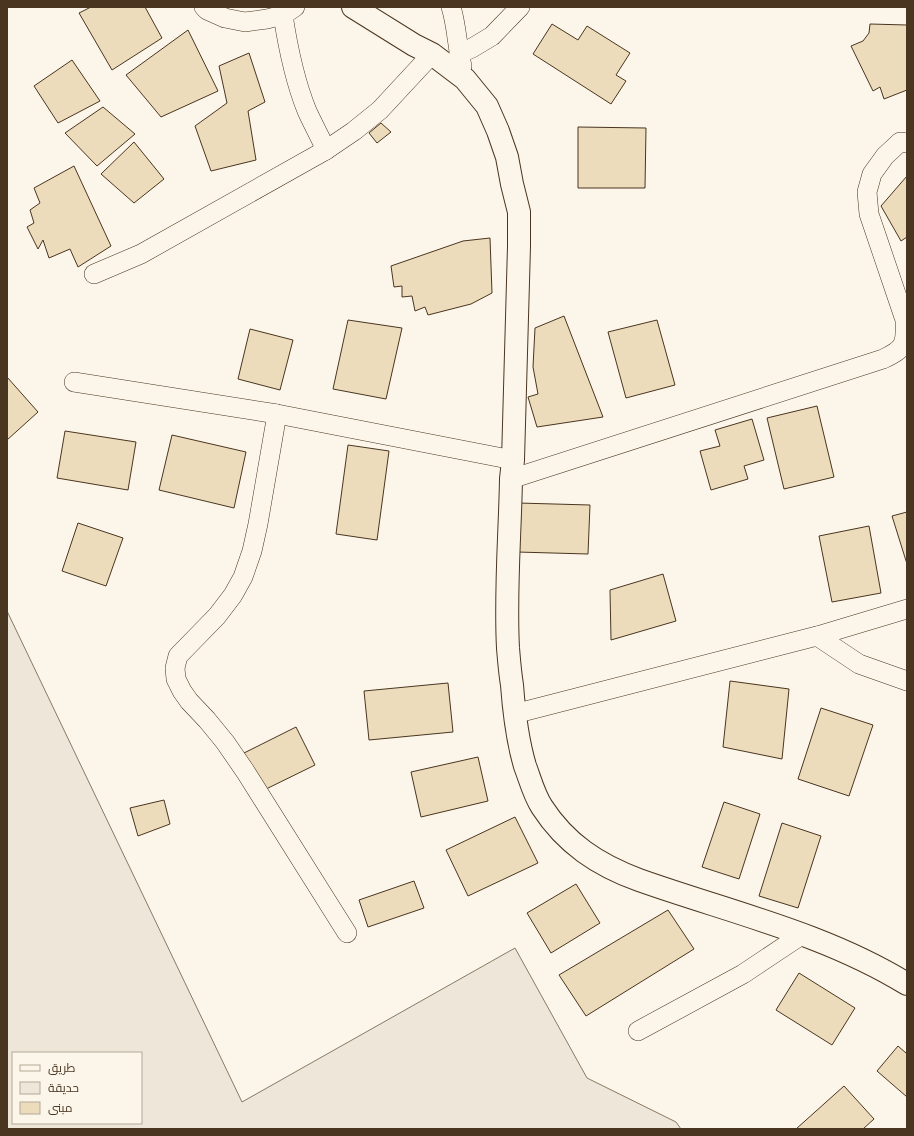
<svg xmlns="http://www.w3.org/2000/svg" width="914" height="1136" font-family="'Fira Sans Condensed',Cairo,sans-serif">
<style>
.green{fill:#ede6d9;stroke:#887966;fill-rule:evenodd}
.building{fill:#ecdcbc;stroke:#4a3520}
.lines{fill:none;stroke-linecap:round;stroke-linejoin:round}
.street-casing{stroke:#4a3520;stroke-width:20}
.secondary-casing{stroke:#4a3520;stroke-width:24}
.street{stroke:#fbf6e9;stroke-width:19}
.secondary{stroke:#fbf6e9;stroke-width:22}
</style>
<rect width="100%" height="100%" fill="#fbf6e9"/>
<path class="green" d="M7,611L242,1102L515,948L587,1078L676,1122L681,1129H7ZM13,1053H141V1123H13Z"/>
<g class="building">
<polygon points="91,7 145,7 162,38 112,70 79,13"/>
<polygon points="552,24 578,40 587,26 630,53 616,75 626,81 611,104 533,54"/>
<polygon points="870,24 907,25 907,90 884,99 880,87 873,91 851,46 863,41 869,33"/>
<polygon points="188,30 218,91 161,117 126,75"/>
<polygon points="249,53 265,102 248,111 256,160 211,171 195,126 227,103 219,66"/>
<polygon points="72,60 100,101 58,123 34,86"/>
<polygon points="103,107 135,134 97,166 65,133"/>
<polygon points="381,123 391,132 377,143 369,133"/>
<polygon points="578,127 646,128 645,188 578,188"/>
<polygon points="134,142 164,179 134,203 101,174"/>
<polygon points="74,166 111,246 78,267 70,249 49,258 43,240 38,249 27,227 34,223 30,210 40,203 34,188"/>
<polygon points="907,176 907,237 901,241 881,206"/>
<polygon points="490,238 492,293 471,304 428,315 425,307 415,311 412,296 402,297 402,286 394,287 391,266 463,241"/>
<polygon points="564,316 603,417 537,427 528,397 538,394 533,367 535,328"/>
<polygon points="348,320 402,328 386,399 333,389"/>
<polygon points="657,320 675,385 626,398 608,332"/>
<polygon points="250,329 293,340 280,390 238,379"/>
<polygon points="7,377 38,412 7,440"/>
<polygon points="817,406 834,477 784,489 767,418"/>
<polygon points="752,419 764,460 744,466 748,479 711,490 700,451 720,446 715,430"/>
<polygon points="65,431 136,442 128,490 57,478"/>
<polygon points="172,435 246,452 234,508 159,490"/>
<polygon points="348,445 389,451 377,540 336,534"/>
<polygon points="518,503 590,505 588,554 517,552"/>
<polygon points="907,512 907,564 892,516"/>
<polygon points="78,523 123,538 106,586 62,571"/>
<polygon points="869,526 881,593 832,602 819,536"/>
<polygon points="663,574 676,621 611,640 610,590"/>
<polygon points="730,681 789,689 782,759 723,747"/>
<polygon points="448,683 453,732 369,740 364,691"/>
<polygon points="821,708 873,725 849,796 798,779"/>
<polygon points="296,727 315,765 262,791 244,753"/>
<polygon points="478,757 488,801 421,817 411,772"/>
<polygon points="164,800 170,824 138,836 130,808"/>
<polygon points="724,802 760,814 739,879 702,867"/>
<polygon points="515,817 538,863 468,896 446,850"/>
<polygon points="782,823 821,836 798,908 759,896"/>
<polygon points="414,881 424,908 368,927 359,900"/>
<polygon points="576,884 600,923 551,953 527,913"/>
<polygon points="668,910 694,949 586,1016 559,975"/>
<polygon points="799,973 855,1008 832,1045 776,1010"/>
<polygon points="898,1046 906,1053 907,1051 907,1097 877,1071"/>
<polygon points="844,1086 874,1119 863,1129 796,1129"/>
</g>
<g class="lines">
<defs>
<g id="street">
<polyline points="204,7 207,10 225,18 245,22 267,19 283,15 295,7"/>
<path d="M451,7C457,26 457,47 462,66"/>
<path d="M283,15C288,48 294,79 307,111C313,124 320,137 326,150"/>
<polyline points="459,54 472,48 492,36 520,7"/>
<polyline points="94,274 141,254 326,150 354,131 380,110 432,54"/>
<polyline points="74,382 277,414 513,460"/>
<polyline points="277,414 258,524 252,551 243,577 233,595 217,616 178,656 175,668 176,679 182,691 189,701 207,720 225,742 245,771 347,933"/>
<path d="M511,479L883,359C905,349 906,344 905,320L869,214L867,192L872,174L885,156L900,142L907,143"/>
<polyline points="817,636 859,664 907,681"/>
<polyline points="514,714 817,636 907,609"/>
<polyline points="638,1031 743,974 803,934"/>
</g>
<path id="secondary" d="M353,7L414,45L432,54L465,79L487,106L498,131L507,157L512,184L519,212V246L513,460L511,479C510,535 505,592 508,648C509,660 510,673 512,685C514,712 517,739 525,766C530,779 534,795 542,807C566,844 598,865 639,880C729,912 824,933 907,984"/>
</defs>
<use href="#street" class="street-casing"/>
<use href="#secondary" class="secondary-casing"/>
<use href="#street" class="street"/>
<use href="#secondary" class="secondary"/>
</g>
<rect width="914" height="1136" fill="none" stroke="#4a3520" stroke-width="16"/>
<rect x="12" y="1052" width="130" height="72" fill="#fbf6e9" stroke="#b4a999"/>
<rect x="20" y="1065" width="20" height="6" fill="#fbf6e9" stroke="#b4a999"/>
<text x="48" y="1072" font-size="12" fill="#4a3520">طريق</text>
<rect x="20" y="1082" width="20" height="12" fill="#ede6d9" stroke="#b4a999"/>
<text x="48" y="1092" font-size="12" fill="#4a3520">حديقة</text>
<rect x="20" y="1102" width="20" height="12" fill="#ecdcbc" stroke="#b4a999"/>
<text x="48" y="1112" font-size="12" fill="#4a3520">مبنى</text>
</svg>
